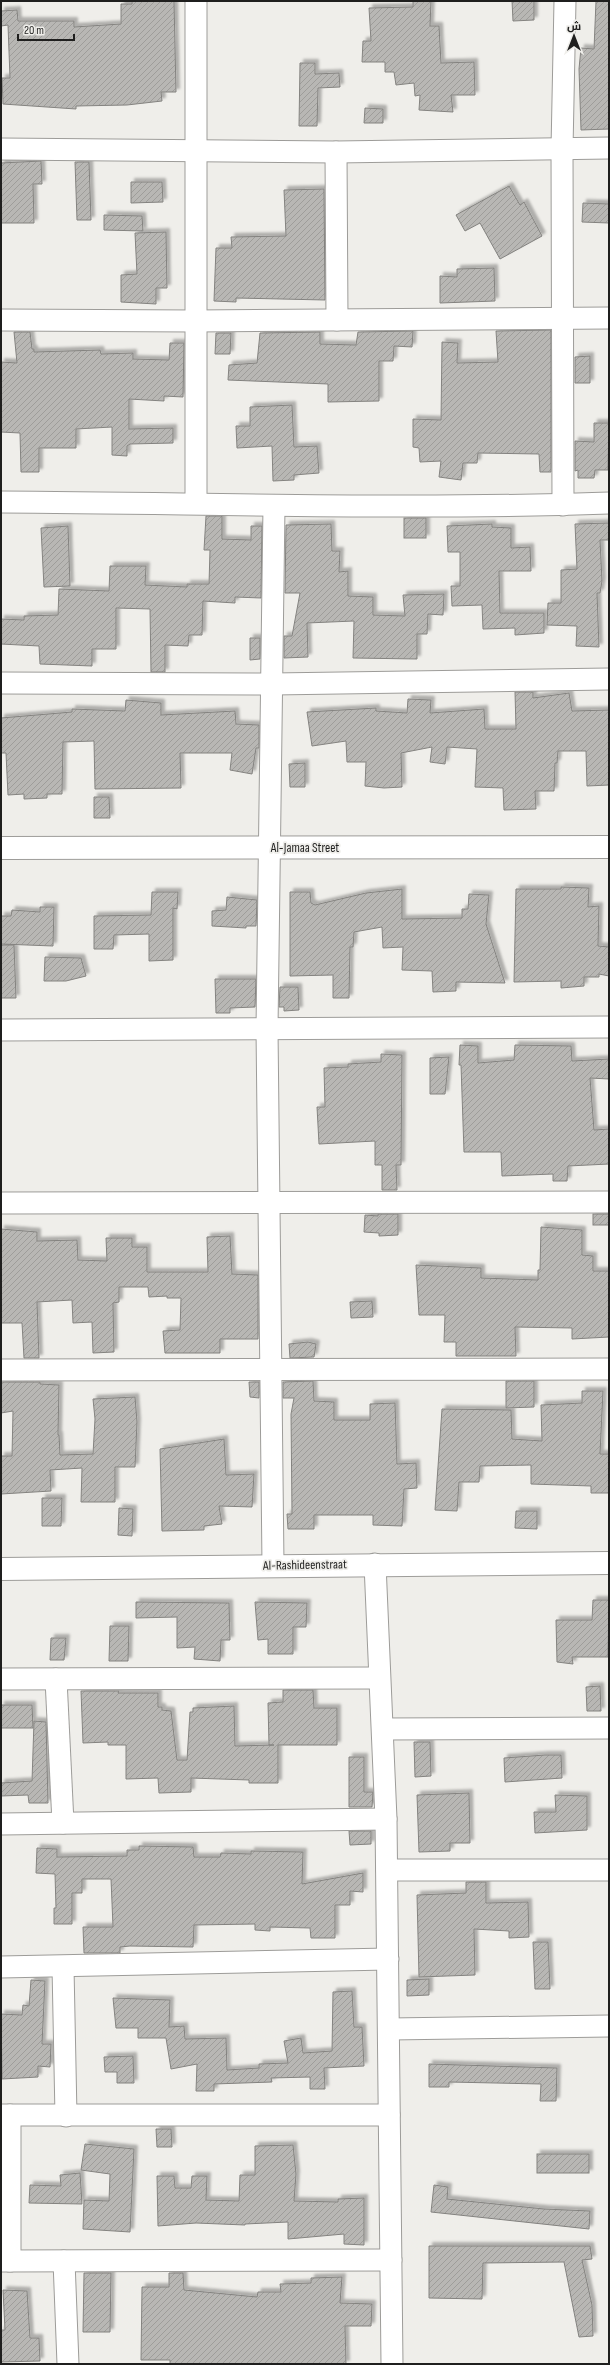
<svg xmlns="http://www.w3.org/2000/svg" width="610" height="2365" font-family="'Sofia Sans Condensed',Cairo,sans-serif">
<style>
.building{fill:url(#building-hatch);stroke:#848380;filter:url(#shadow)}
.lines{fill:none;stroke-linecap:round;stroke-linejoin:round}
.street-casing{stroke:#9d9c99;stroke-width:23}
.secondary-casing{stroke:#9d9c99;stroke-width:24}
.street{stroke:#fff;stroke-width:21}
.secondary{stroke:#fff;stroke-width:22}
.labels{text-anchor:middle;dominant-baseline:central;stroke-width:3.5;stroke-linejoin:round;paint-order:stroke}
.street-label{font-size:13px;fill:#1f1f1e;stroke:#efeeea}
</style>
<defs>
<pattern id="building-hatch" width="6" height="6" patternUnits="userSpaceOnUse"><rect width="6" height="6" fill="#b8b7b4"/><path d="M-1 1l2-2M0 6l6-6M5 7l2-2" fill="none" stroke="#9e9d9a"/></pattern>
<filter id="shadow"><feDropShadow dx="3.5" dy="-3.5" stdDeviation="1" flood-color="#0004"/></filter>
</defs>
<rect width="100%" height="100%" fill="#efeeea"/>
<g class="building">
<polygon points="132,1 174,1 176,92 161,92 162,101 127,105 76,106 76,109 3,104 2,78 10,78 8,25 1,26 1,11 17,10 18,21 74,21 74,27 121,24 121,4 132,4"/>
<polygon points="413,1 431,1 430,26 439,26 441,63 474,62 475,95 451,95 453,112 419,110 420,95 415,96 414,83 396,85 394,72 385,72 385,62 362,62 363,41 371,41 369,8 413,7"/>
<polygon points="512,1 534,1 534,20 513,21"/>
<polygon points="596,1 609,1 609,129 581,130 579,69 581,48 594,49"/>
<polygon points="300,63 315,63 315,74 339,73 340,87 318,88 317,126 299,126"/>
<polygon points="365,108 383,109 383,123 364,123"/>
<polygon points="41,161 42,184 33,184 34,223 1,223 1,163"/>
<polygon points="75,162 89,162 91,220 77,220"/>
<polygon points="131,182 162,182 163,202 131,203"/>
<polygon points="509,186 520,205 524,202 542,236 500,259 480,223 465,231 456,215"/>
<polygon points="324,189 325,300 236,298 236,302 214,301 216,248 232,248 231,237 286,236 284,190"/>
<polygon points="583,203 609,204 609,223 582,222"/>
<polygon points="104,215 142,216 143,231 104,230"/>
<polygon points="166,232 167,288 156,288 156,304 121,302 121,275 137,274 135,233"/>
<polygon points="494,268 495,301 440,303 440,276 457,277 457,269"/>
<polygon points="551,330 551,472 540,472 539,454 478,453 477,463 463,463 461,480 439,477 441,461 420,462 419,448 413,447 413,419 441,420 442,342 458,343 457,363 498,362 496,331"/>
<polygon points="413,331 412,347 394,346 393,361 379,361 379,401 328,402 328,384 228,380 229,365 257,363 260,333 320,332 320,344 356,345 358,332"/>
<polygon points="14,332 30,332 32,349 34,349 34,352 100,350 101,354 133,353 133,359 169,360 170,343 184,343 183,397 164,396 164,401 129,399 129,429 173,428 173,443 130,444 127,446 127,456 112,455 112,427 76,429 76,448 39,448 39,472 21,472 20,433 1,432 1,362 17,363"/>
<polygon points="216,333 231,333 230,354 215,354"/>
<polygon points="590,356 590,383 575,383 575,357"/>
<polygon points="292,405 294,447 317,446 319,473 294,475 294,480 273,481 272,446 237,448 236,426 250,426 250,407"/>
<polygon points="594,423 609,423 608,470 595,470 594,478 578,478 578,470 575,471 575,441 594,442"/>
<polygon points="206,516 222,516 222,539 251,540 251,526 262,526 261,598 235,597 235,603 203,601 202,635 189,635 188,646 165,645 165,672 151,672 150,609 116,608 116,649 92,649 92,666 40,664 39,646 1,644 1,619 24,620 24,616 58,615 59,589 109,591 110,566 146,566 145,585 187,587 187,584 209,584 210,550 204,550"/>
<rect x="404" y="518" width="22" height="20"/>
<polygon points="609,523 609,540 600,540 602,581 600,593 597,593 599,647 576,646 577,626 547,625 548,603 561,603 561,570 577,569 575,524"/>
<polygon points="331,524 332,551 340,551 339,572 348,571 348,596 373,597 373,615 405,616 403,595 444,594 443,615 428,614 427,634 417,634 417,659 353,658 354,621 307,623 308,657 284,658 284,636 292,636 300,593 285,593 286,525"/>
<polygon points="492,524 492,527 511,528 511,548 530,547 531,571 499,571 500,613 544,613 544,633 515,635 515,628 483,629 482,605 452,606 451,586 460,586 460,552 448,552 447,526"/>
<polygon points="68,526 70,586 44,587 41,528"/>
<polygon points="250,638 260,638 260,659 250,660"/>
<polygon points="515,692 533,692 533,698 569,693 572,711 609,710 609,785 587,786 586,751 558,751 557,763 555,763 554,791 535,791 536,809 504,810 503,788 475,787 477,749 447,747 445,764 430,762 432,747 401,753 402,787 384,788 365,786 366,762 347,762 346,741 312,746 307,712 376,708 376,711 407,713 408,699 431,700 430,713 484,709 485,729 516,729"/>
<polygon points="126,700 161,703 161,715 235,711 236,724 259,725 259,748 256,748 252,774 230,770 232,753 180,753 181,788 95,789 94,741 63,742 62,794 47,794 47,798 24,799 24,794 8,795 6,753 1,753 1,718 72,712 72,709 125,711"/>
<polygon points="305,763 305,787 290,787 289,764"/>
<polygon points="94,797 109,797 110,818 94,818"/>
<polygon points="561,887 589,888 588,907 599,906 598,946 609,947 609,976 599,974 599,977 584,977 584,986 561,988 561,981 514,982 516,889 561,889"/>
<polygon points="402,889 402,919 462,918 462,909 468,909 469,894 489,895 486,924 505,983 456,982 456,991 433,992 432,971 402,970 403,947 383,948 382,927 354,932 353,947 350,947 349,998 333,998 333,975 290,976 290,892 310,892 311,903 315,905 366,893"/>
<polygon points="152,892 178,892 177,909 173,908 173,960 149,961 149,934 114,935 113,949 94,949 94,916 151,915"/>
<polygon points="227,897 257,900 256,926 246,926 246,928 212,926 212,911 226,910"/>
<polygon points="40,907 54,907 53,946 1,944 1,916 11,916 12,910 40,912"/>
<polygon points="1,945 14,945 16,998 1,998"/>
<polygon points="45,957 81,958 86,976 66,981 44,981"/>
<polygon points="215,979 256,979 255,1007 230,1008 230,1013 216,1013"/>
<polygon points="280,987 298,987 299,1010 284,1011 284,1007 279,1007"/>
<polygon points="460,1045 478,1046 478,1063 514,1060 515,1045 571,1046 572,1061 609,1059 609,1079 590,1078 594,1130 609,1129 609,1164 568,1166 567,1181 553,1181 553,1174 502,1176 501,1152 464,1152 461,1065 459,1065"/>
<polygon points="381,1054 402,1055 401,1165 396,1165 397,1190 382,1190 382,1165 375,1165 375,1141 319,1144 317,1107 325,1107 324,1068 348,1067 348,1064 381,1062"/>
<polygon points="449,1057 445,1094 430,1094 430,1058"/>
<polygon points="378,1214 398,1214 398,1235 379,1236 379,1233 364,1232 365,1215 378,1216"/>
<rect x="593" y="1214" width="16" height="11"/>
<polygon points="541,1227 582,1230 582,1255 593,1256 593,1271 609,1271 609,1337 572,1339 572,1328 515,1327 516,1356 456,1356 456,1342 444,1342 445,1315 419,1315 416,1265 481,1268 481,1278 538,1280 538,1270 540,1270"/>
<polygon points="1,1229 37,1232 37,1241 77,1240 78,1260 107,1261 106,1238 132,1238 132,1247 147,1247 147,1272 208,1272 207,1237 230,1236 232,1274 258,1275 258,1339 220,1339 220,1353 165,1353 163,1331 180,1330 181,1298 167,1298 167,1296 149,1297 148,1287 119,1287 119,1302 113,1303 114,1352 93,1353 92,1322 73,1323 72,1300 37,1302 39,1358 24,1358 22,1323 1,1323"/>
<polygon points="372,1301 373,1317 351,1318 350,1302"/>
<polygon points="308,1342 316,1344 314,1357 290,1358 289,1344"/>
<polygon points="313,1381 314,1401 334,1402 334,1420 370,1420 370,1404 395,1403 397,1464 416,1463 417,1488 404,1489 402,1526 373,1525 373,1515 314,1515 314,1529 288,1529 287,1514 292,1514 291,1414 294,1398 283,1398 283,1382"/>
<polygon points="506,1381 534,1381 534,1407 506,1408"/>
<polygon points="1,1382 40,1382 40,1384 59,1385 58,1435 59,1435 60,1455 93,1454 95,1419 93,1399 135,1397 137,1422 135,1467 115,1467 115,1502 81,1502 82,1468 50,1470 51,1491 1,1494 1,1456 12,1456 13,1411 1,1413"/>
<polygon points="249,1382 259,1382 259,1398 250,1397"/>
<polygon points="582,1391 603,1391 600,1454 609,1454 609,1493 591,1493 591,1486 531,1484 531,1465 480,1466 479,1482 459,1482 457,1511 435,1510 442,1409 511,1410 512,1439 542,1441 541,1405 582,1403"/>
<polygon points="224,1439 226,1475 254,1474 252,1507 219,1506 222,1524 204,1526 204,1530 162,1531 160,1449"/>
<polygon points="42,1498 62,1498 61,1526 42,1526"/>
<polygon points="119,1508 133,1509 132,1536 118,1535"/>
<polygon points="516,1511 537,1511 537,1529 515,1528"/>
<polygon points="593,1600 609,1600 608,1657 572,1657 573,1664 557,1662 556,1620 592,1620"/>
<polygon points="136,1602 229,1603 230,1640 221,1640 220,1661 194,1659 195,1647 177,1648 177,1617 136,1618"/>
<polygon points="255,1602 307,1603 306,1627 293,1627 293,1654 268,1654 268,1639 258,1640"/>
<polygon points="110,1626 129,1626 128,1661 109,1661"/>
<polygon points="51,1638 66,1638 64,1660 50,1660"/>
<polygon points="600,1686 601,1711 587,1711 586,1687"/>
<polygon points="283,1690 313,1690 314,1708 337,1708 337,1745 278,1745 278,1783 249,1783 249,1780 191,1778 191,1792 159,1793 158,1778 126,1779 126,1745 108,1745 108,1742 83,1743 81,1691 119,1691 118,1693 158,1693 158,1707 162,1707 162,1710 171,1711 177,1760 187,1760 190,1712 193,1712 193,1708 234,1706 235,1746 274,1745 269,1745 268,1703 283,1702"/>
<polygon points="1,1705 32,1705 33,1728 1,1728"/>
<polygon points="34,1721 46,1722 48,1803 29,1803 28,1795 1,1796 1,1783 32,1781"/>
<polygon points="414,1742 430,1742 431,1776 415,1777"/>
<polygon points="545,1755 561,1755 562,1778 505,1782 504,1758"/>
<polygon points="349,1757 364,1757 364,1792 373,1792 372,1807 349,1807"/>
<polygon points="469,1793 470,1843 450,1843 450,1851 419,1852 417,1795"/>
<polygon points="555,1795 587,1796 587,1830 535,1833 534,1812 556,1812"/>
<polygon points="349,1831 371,1831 371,1844 350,1845"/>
<polygon points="139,1846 193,1847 194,1857 220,1857 221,1853 251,1854 251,1851 303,1852 302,1884 363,1873 363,1892 350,1891 350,1905 335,1905 335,1938 311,1938 310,1928 270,1927 270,1931 255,1930 255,1924 194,1925 193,1947 130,1946 120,1947 120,1953 84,1953 83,1927 113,1927 111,1879 82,1879 82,1893 72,1893 72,1924 54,1924 54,1908 56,1908 55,1874 36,1873 37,1848 57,1849 57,1857 127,1856 127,1850 139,1850"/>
<polygon points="466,1882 486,1882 486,1903 528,1902 529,1937 509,1938 509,1931 474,1929 475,1975 419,1977 417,1895 466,1893"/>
<polygon points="533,1942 548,1942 550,1989 535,1989"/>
<polygon points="429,1979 429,1995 407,1996 407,1980"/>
<polygon points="31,1980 45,1981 42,2044 51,2044 50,2067 38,2066 38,2077 2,2079 1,2014 22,2015 23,2005 29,2006"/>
<polygon points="352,1991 354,2027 362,2027 364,2066 324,2068 325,2089 310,2089 310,2077 271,2078 272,2082 214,2084 214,2091 196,2091 197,2064 171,2069 166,2038 138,2038 138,2028 116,2028 113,1998 170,2000 169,2027 184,2026 185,2039 226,2038 227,2070 259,2068 259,2064 288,2063 284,2041 301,2038 303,2053 332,2051 333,1992"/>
<polygon points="133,2056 134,2083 117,2083 117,2072 105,2072 104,2057"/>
<polygon points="429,2064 557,2068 556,2101 540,2101 541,2084 449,2082 449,2087 429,2087"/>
<polygon points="156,2129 171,2129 172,2147 157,2147"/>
<polygon points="85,2144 134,2149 130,2232 83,2229 84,2200 109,2201 110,2174 81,2170"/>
<polygon points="293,2145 296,2174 294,2201 338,2202 338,2199 364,2198 364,2245 344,2244 344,2234 288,2239 288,2222 245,2224 245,2225 196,2223 158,2226 157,2176 174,2176 175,2188 191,2188 192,2176 207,2176 206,2200 239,2201 240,2175 255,2175 255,2146"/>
<rect x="537" y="2154" width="52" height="19"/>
<polygon points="80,2173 82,2204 29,2203 30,2185 61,2186 60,2175"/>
<polygon points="434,2185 448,2187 447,2199 544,2209 590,2211 589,2229 431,2212"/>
<polygon points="429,2246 590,2246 592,2259 582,2260 592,2305 593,2336 579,2337 564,2262 483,2263 482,2299 429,2298"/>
<polygon points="84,2273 111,2273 110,2332 83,2332"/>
<polygon points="169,2273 183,2273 184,2290 257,2297 258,2292 281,2292 280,2284 311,2283 311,2278 342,2277 340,2303 372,2304 371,2326 345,2326 346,2364 170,2364 170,2360 141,2360 142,2287 169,2287"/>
<polygon points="3,2290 27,2291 30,2338 39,2338 40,2361 1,2362 1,2330 5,2330"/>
</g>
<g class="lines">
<defs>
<g id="street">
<polyline points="1,149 336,152 609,148"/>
<polyline points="336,152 337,320"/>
<polyline points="1,320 195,321 609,318"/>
<path d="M1,502C204,503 406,510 609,503"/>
<polyline points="196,503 196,1"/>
<polyline points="563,505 562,149 565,1"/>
<polyline points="1,683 273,684 609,679"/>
<polyline points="1,1030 609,1027"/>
<polyline points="1,1203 609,1202"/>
<polyline points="1,1370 609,1369"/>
<polyline points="375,1564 386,1819 392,2364"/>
<polyline points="273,1565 267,1029 274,506"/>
<polyline points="1,1679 379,1678"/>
<polyline points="56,1679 63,1823"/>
<polyline points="383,1729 609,1728"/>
<polyline points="1,1824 386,1819"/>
<polyline points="387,1870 609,1870"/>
<polyline points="1,1967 388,1959"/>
<polyline points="63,1967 66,2116"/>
<polyline points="390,2029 609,2026"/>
<polyline points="1,2115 389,2115"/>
<polyline points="1,2261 391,2260"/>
<polyline points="10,2261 10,2115"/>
<polyline points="64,2261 68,2364"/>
</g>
<g id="secondary">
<polyline points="1,848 609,847"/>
<polyline points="1,1569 609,1563"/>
</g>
</defs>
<use href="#street" class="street-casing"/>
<use href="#secondary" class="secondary-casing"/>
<use href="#street" class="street"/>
<use href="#secondary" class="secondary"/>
</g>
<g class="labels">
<g class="street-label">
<text x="305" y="848">Al-Jamaa Street</text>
<text transform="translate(305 1565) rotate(-1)">Al-Rashideenstraat</text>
</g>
</g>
<rect width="610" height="2365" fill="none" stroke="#1f1f1e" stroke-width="4"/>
<g transform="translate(574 36)" stroke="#efeeea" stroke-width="3" paint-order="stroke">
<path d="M0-3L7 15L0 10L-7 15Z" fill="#1f1f1e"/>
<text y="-6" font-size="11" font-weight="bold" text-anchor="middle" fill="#1f1f1e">ش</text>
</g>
<path d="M18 34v6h56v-6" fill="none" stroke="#1f1f1e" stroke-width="2"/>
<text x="24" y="34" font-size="12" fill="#1f1f1e" stroke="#efeeea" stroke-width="3" paint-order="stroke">20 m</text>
</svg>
